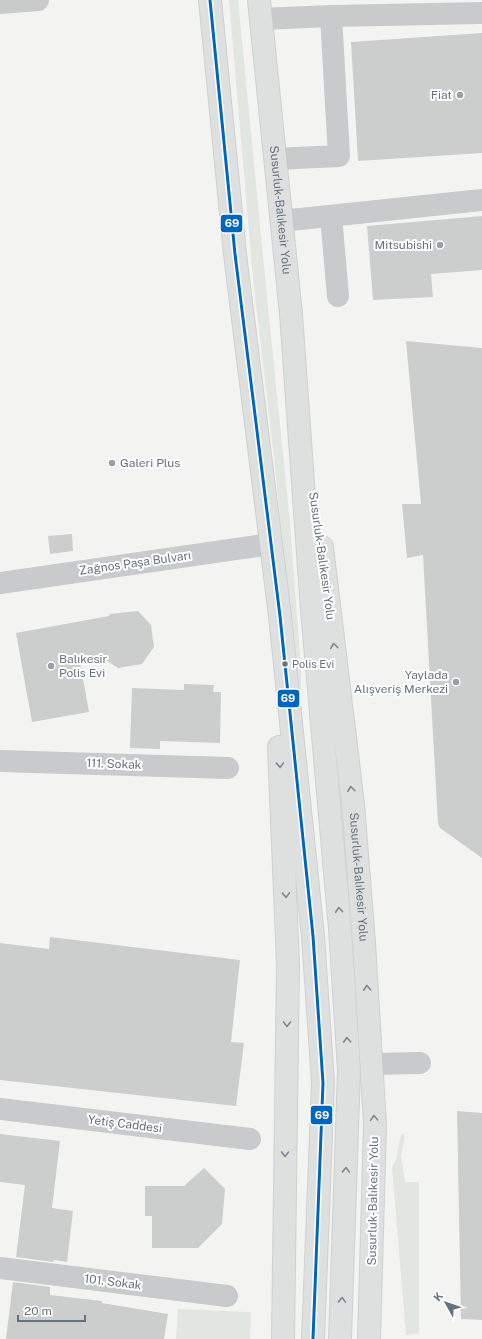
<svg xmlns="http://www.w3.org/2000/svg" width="482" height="1339" font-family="'Public Sans',sans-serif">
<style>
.green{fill:#e2e6e0}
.building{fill:#cccece}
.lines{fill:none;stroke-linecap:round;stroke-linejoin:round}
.highway-casing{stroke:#cfd0d0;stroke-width:24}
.minor{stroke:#c8cacb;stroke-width:22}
.highway{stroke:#dedfdf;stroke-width:22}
.bus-1-casing{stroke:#fff;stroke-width:6}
.bus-1{stroke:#0065bd;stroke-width:3}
.oneway{stroke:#7d8893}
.poi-dot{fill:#979fa8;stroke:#fff;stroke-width:1.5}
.bus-dot{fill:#657280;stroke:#fff;stroke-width:1.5}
.labels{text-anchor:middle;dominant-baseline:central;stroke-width:4;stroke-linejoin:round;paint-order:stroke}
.bus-label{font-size:11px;fill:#657280;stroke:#fff;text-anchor:start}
.poi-label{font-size:12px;fill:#657280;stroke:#fff;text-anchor:end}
.street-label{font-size:12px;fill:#657280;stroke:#fff}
.line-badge{stroke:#fff;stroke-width:1.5}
.badge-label{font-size:11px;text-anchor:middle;font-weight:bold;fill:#fff}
</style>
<rect width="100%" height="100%" fill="#f3f3f2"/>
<g class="green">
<polygon points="229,0 238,0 268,307 290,522 301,670 301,692 295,671 275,466 253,279"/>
<polygon points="405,1134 401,1156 405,1182 419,1182 419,1334 406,1335 392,1167 396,1159 401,1135"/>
<polygon points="178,1309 251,1312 250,1339 176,1339"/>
</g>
<g class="building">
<polygon points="482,33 482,153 358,161 351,42"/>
<polygon points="482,216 482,270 431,274 433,297 373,300 367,226"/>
<polygon points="406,341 482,348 482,858 440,828 438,824 423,555 407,558 402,504 421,504"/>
<polygon points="72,534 73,551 50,554 48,536"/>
<polygon points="138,611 151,625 154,647 142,664 118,668 103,658 80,662 89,712 32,722 16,633 109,616 110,614"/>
<polygon points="184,684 214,685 213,692 221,692 220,743 160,741 160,749 130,748 132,688 184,690"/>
<polygon points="50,937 240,960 231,1042 244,1043 236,1106 0,1080 0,943 49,949"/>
<polygon points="457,1111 482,1113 482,1320 461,1319"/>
<polygon points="0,1134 60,1141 52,1208 73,1211 67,1262 54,1260 53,1262 16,1257 25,1185 0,1182"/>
<polygon points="204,1168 225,1189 222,1224 198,1248 152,1248 152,1216 145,1216 145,1186 184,1186"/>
<polygon points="13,1282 50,1287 50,1295 102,1301 102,1303 168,1314 164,1339 6,1339"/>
</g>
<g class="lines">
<defs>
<g id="highway">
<polyline points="210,0 235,254 280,616 313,936 323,1083 313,1339"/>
<path id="s1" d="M259,0L291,314L312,610L340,929L349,1070L340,1339"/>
<path id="s2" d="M322,547L353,804L364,943L375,1124L369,1339"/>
<polyline points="279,747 288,964 283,1339"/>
</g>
</defs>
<use href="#highway" class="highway-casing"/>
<g class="minor">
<polyline points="0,3 38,0"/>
<polyline points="331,16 482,13"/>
<polyline points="261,19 331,16 339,156 275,159"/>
<polyline points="331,216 338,296"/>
<polyline points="281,221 482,200"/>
<polyline points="0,583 271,544"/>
<polyline points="0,761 228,768"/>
<polyline points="371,1064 420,1063"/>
<polyline points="0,1109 250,1139"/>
<polyline points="0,1268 227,1296"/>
</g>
<use href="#highway" class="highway"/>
<defs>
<polyline id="bus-1" points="210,0 235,254 280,616 313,936 323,1083 313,1339"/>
</defs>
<use href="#bus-1" class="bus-1-casing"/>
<use href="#bus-1" class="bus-1"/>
</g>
<defs><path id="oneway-chevron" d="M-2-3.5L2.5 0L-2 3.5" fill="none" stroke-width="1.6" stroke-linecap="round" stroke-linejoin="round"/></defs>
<g class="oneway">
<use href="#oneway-chevron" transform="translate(334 646) rotate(-97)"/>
<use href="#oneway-chevron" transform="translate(280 765) rotate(88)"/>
<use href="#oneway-chevron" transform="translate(351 789) rotate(-97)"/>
<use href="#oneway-chevron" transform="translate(286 895) rotate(88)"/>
<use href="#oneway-chevron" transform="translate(339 910) rotate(-95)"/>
<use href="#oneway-chevron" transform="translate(367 988) rotate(-93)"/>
<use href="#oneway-chevron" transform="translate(287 1024) rotate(91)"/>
<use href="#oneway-chevron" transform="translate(347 1040) rotate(-93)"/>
<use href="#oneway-chevron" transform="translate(374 1118) rotate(-93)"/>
<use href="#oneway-chevron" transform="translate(285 1154) rotate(91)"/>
<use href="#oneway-chevron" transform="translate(346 1170) rotate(-88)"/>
<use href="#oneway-chevron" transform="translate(342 1300) rotate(-88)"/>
</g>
<g class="poi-dot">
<circle cx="460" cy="95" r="4"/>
<circle cx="440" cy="245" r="4"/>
<circle cx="112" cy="463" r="4"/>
<circle cx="51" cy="666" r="4"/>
<circle cx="456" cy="682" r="4"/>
</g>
<circle class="bus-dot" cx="285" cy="664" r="3.5"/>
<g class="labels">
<g class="bus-label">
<text x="292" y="664">Polis Evi</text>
</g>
<g class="poi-label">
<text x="452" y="95">Fiat</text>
<text x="432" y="245">Mitsubishi</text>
<text x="120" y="463" text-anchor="start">Galeri Plus</text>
<text x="59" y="659" text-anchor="start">Balıkesir<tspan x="59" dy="14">Polis Evi</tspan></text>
<text x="448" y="675">Yaylada<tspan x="448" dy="14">Alışveriş Merkezi</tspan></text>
</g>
<g class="street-label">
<text stroke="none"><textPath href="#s1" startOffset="211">Susurluk-Balıkesir Yolu</textPath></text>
<text transform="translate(322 556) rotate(82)">Susurluk-Balıkesir Yolu</text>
<text transform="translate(135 563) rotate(-8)">Zağnos Paşa Bulvarı</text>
<text transform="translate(114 764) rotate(2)">111. Sokak</text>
<text stroke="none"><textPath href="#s2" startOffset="332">Susurluk-Balıkesir Yolu</textPath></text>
<text transform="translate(125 1124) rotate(7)">Yetiş Caddesi</text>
<text transform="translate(373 1201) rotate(-89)">Susurluk-Balıkesir Yolu</text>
<text transform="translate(113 1282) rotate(7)">101. Sokak</text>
</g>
</g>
<g class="line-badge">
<rect x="220" y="214" width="23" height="19" rx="4" fill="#0065bd"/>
<rect x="277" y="689" width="23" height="19" rx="4" fill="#0065bd"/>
<rect x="310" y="1105" width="23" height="20" rx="4" fill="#0065bd"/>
</g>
<g class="badge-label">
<text x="232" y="227">69</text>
<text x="288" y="702">69</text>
<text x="322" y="1119">69</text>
</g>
<g transform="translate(446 1303) rotate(310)" stroke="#ffffff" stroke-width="3" paint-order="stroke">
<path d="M0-3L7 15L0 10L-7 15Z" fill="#657280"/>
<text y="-6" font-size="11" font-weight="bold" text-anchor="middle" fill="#657280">K</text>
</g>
<path d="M18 1315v6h67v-6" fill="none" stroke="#657280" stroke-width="2"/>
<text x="24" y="1315" font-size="12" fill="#657280" stroke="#ffffff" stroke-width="3" paint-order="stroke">20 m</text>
</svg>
